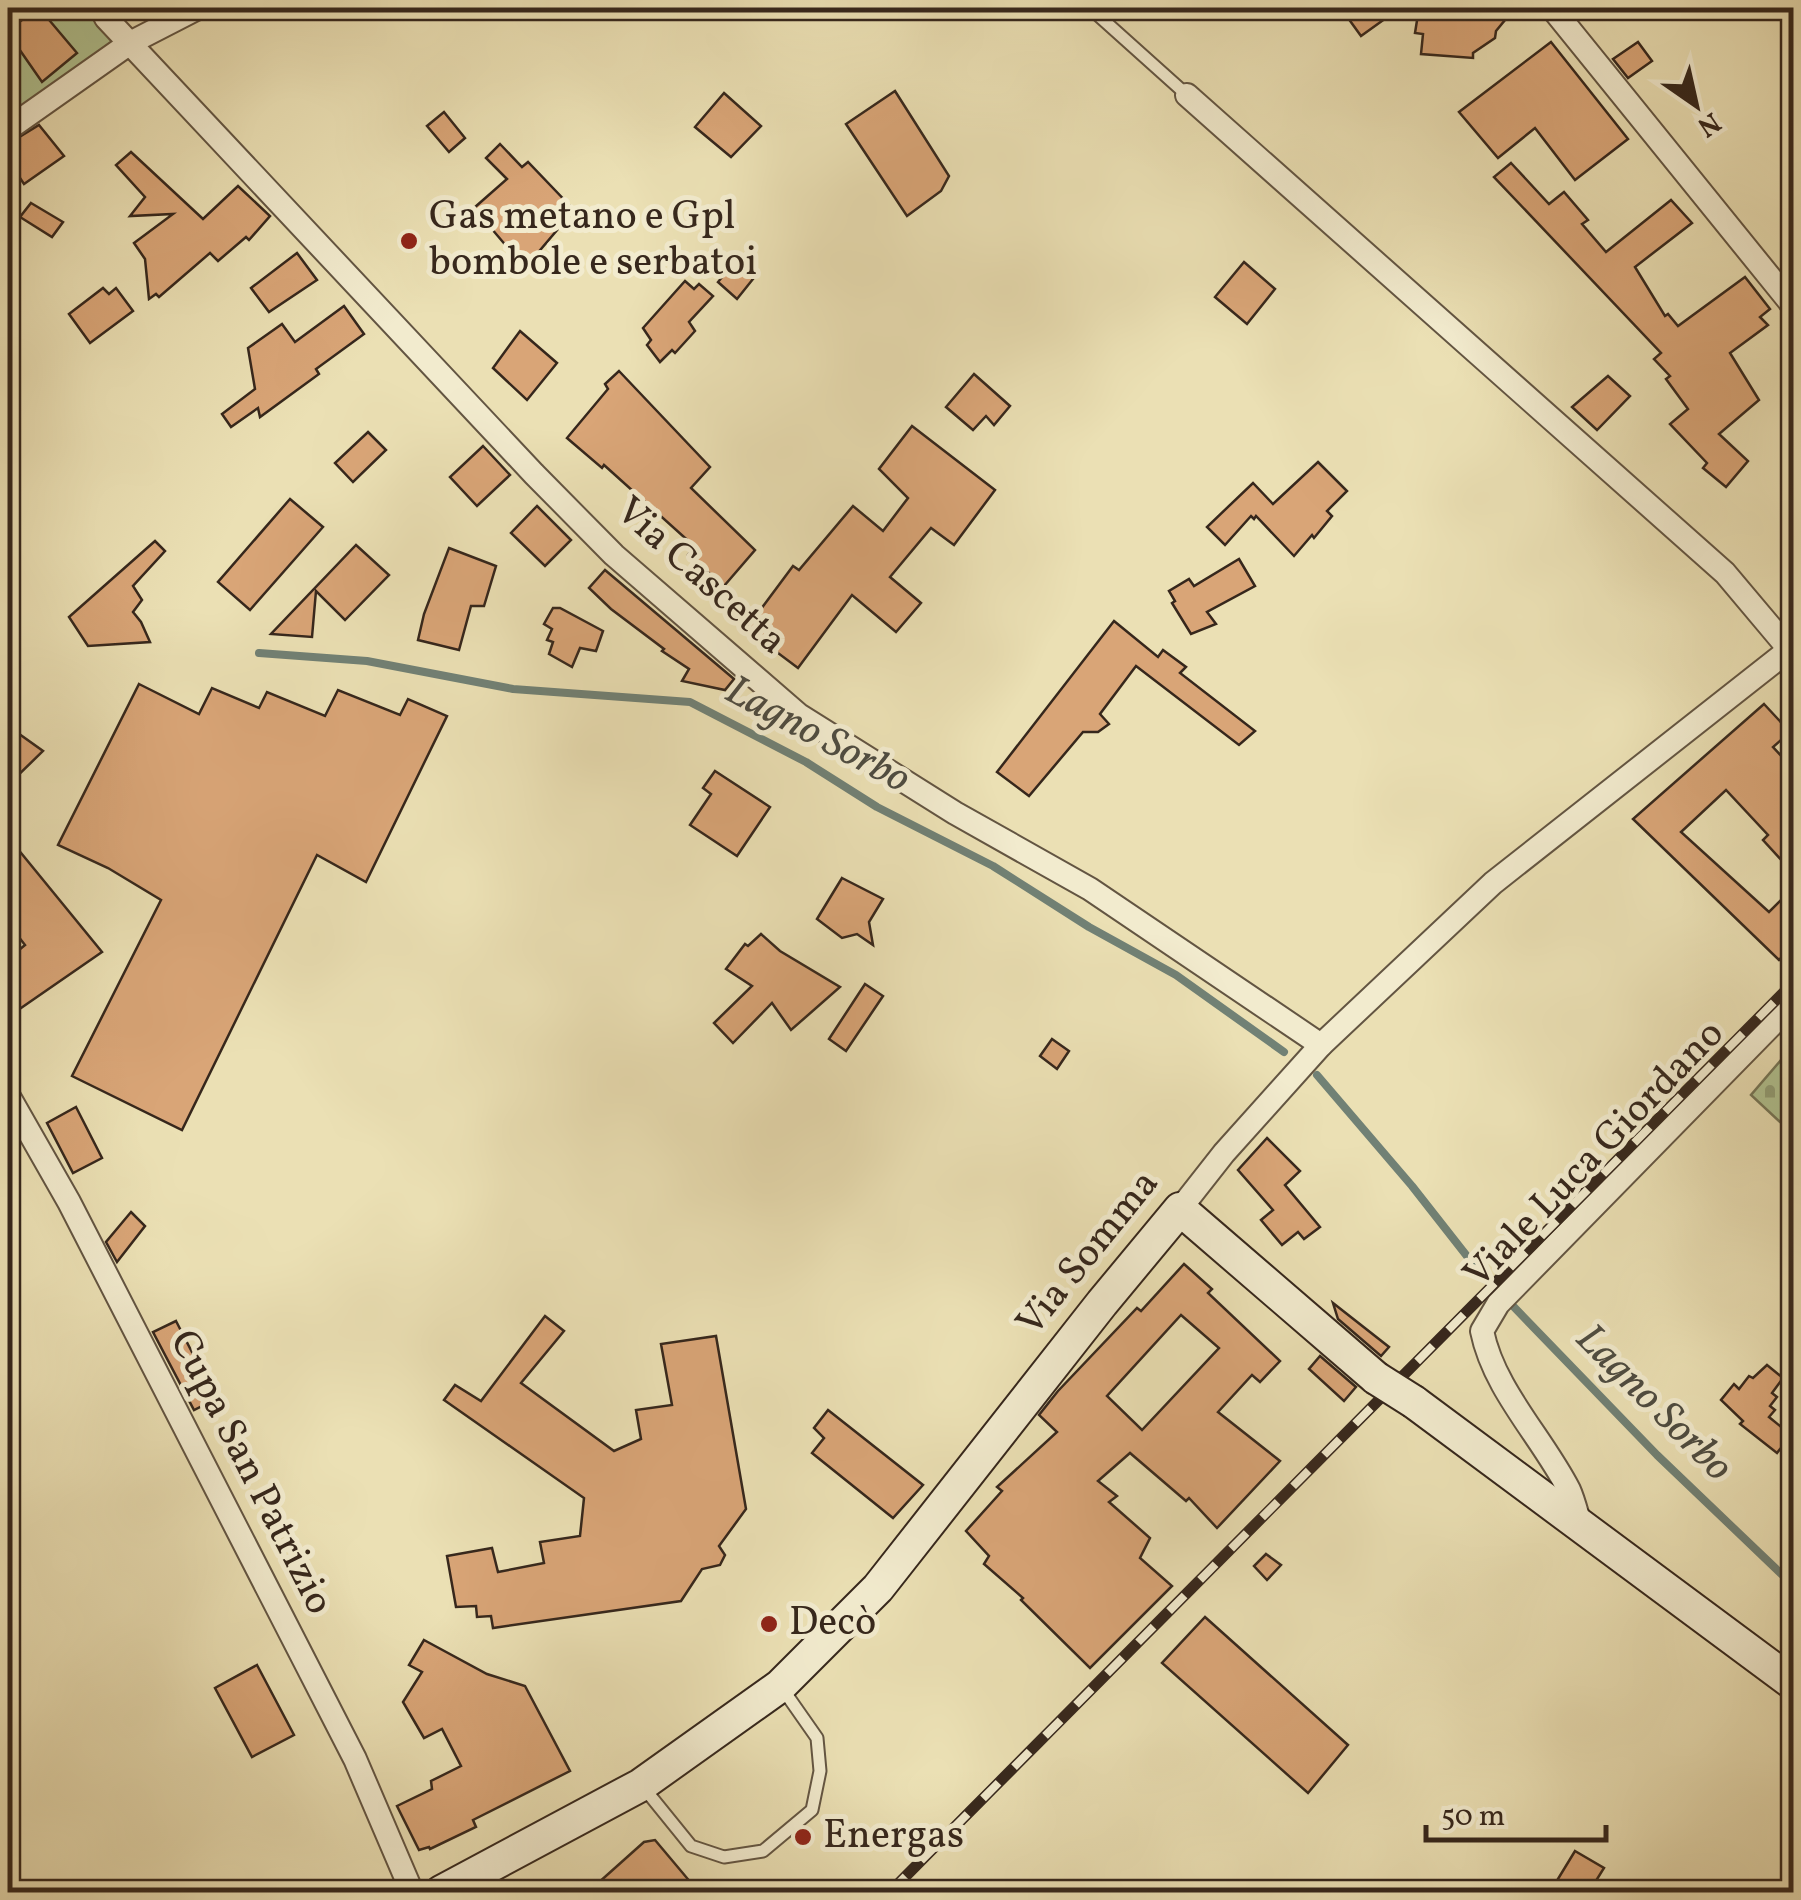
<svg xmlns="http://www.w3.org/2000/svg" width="1801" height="1900" font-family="Vollkorn,serif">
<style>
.cemetery{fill:url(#cemetery-stones);stroke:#747556;stroke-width:2.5}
.park{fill:#b1c391;stroke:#747556;stroke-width:2.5}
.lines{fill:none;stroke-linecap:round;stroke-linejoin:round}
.stream{stroke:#718175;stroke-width:8}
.building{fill:#d9a577;stroke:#36271c;stroke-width:2.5;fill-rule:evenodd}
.service-casing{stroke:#635542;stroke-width:15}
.minor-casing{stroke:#635542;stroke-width:26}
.secondary-casing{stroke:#36271c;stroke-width:36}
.service{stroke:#f2ebce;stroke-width:11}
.minor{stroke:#f2ebce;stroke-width:22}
.secondary{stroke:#f2ebce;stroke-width:32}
.rail-casing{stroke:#36271c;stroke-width:11}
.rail{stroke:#f2ebce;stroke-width:8;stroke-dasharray:22;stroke-linecap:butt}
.secondary-bridge-casing{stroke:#36271c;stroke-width:36;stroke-linecap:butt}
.secondary-bridge{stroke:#f2ebce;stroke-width:32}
.poi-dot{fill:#8f2418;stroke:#f2ebce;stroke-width:4}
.labels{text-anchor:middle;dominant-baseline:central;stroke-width:10;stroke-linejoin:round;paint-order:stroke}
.poi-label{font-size:40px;fill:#36271c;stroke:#f2ebce;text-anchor:start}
.street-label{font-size:40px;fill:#36271c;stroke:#f2ebce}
.water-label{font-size:42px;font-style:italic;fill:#4e4c41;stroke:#f2ebce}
</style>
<defs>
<pattern id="cemetery-stones" width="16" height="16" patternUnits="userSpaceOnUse" patternTransform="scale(2.5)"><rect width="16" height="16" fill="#b1c391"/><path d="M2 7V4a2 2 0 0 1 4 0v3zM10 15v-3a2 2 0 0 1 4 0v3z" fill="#919e76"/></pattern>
</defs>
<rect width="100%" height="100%" fill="#ebe0b4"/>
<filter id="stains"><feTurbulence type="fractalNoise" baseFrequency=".002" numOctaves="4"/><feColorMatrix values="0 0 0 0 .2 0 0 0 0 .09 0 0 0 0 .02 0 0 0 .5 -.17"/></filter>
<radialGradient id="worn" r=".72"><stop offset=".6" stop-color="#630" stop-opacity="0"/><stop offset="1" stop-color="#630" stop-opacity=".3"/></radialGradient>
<polygon class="cemetery" points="1793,1046 1793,1134 1751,1095"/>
<polygon class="park" points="8,8 107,8 127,59 8,139"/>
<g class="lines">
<g class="stream">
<polyline points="259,653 367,661 513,689 690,702 806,762 877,807 993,866 1089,927 1176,975 1284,1052"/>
<polyline points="1317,1075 1412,1186 1481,1274"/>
<polyline points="1513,1306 1657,1455 1794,1586"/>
</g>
</g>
<g class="building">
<polygon points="39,8 77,53 42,82 8,33 8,30"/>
<polygon points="1362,8 1400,8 1361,36 1348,18"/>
<polygon points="1419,8 1499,8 1505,20 1496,31 1495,38 1473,53 1473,58 1421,54 1423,34 1415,33"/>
<polygon points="1551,42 1628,139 1575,180 1535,128 1498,158 1459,112"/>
<polygon points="1638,42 1652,61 1628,78 1613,59"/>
<polygon points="895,91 949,176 941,191 907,216 846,124"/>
<polygon points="724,93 761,126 731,157 695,127"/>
<polygon points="444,112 465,138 449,152 427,126"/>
<polygon points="39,125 64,156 24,184 8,160 8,144"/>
<polygon points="500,144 522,167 528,162 574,210 525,268 474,208 507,179 486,158"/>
<polygon points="131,152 203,219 238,186 270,216 249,240 246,237 218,261 210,253 159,297 156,294 149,299 145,259 134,243 173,214 130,216 145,197 116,165"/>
<polygon points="1511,163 1549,204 1564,192 1588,220 1582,224 1606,252 1671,200 1692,223 1635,267 1665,316 1668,314 1678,326 1745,277 1770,309 1760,317 1768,325 1730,353 1759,400 1719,434 1748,461 1726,487 1703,468 1707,463 1670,424 1688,409 1666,379 1670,376 1654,359 1661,353 1494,177"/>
<polygon points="31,203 63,222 52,237 20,217"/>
<polygon points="297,253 317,280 269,312 251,288"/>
<polygon points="1244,262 1275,289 1247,324 1215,297"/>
<polygon points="733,264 753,279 737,299 718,282"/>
<polygon points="685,281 694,289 699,284 713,296 689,322 695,331 675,353 672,350 660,362 647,345 651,340 643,328"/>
<polygon points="103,288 109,294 116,288 133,311 90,343 69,314"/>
<polygon points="344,306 364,334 316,369 319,374 260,417 258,408 231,427 222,414 255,389 248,348 282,324 295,342"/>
<polygon points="520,331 557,363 527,400 493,368"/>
<polygon points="619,371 710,467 691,488 755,550 724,586 688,555 694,546 604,465 602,468 567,438 608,389 605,384"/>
<polygon points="974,374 1010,406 994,425 986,416 973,430 946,407"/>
<polygon points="1608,376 1630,396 1597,430 1572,407"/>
<polygon points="912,426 995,490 954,545 931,528 890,577 921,603 896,632 852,595 798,668 746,629 793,566 799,570 853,506 883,531 908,498 879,469"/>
<polygon points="368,432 386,450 353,482 335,463"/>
<polygon points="483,446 510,475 477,506 450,477"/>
<polygon points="1318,462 1347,491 1327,511 1332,516 1314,538 1312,535 1294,556 1256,516 1254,519 1251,516 1225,545 1207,527 1253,483 1273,504"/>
<polygon points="290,499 323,527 250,610 218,582"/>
<polygon points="537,506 571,540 545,566 511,533"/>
<polygon points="155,541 165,551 133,586 142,600 133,612 141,622 150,642 88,646 69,617"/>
<polygon points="356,545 389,575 345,620 316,591 312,637 271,634"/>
<polygon points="449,548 496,566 484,606 471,606 459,650 418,640 424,614"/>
<polygon points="1239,559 1255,586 1207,612 1216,624 1191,634 1172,603 1175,601 1169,591 1189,579 1194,586"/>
<polygon points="605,570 734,679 725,690 682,681 689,669 662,651 664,649 611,609 589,588"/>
<polygon points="553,608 560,608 603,631 596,651 580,648 572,667 549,654 553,642 547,640 552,629 544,624"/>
<polygon points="1114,621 1158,657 1163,650 1186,667 1180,673 1255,731 1239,745 1136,666 1100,714 1109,724 1098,732 1083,732 1029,796 997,772"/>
<polygon points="139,684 199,714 212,688 259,708 267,692 325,716 338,690 400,715 408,699 447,716 366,882 317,855 182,1130 72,1076 161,900 108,868 58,845"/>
<polygon points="1764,704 1790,732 1773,747 1794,770 1794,874 1763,840 1768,835 1726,790 1681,832 1769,912 1794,887 1794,945 1779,960 1633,819"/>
<polygon points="8,726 43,751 8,785"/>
<polygon points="715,771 770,807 737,856 690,825 711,794 703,788"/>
<polygon points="8,837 102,952 8,1017 8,959 25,945 8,923"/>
<polygon points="842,878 883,899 869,922 873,945 857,934 842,938 817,919"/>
<polygon points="761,934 780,951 840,987 791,1030 772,1003 733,1043 714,1023 752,986 726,969 745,944 748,946"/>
<polygon points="865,984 883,996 846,1051 829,1039"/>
<polygon points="1052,1039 1069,1051 1057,1069 1040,1056"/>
<polygon points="76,1107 102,1158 73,1173 47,1123"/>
<polygon points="1267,1138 1300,1171 1285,1185 1320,1227 1304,1239 1298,1232 1282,1245 1261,1220 1273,1210 1238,1170"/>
<polygon points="131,1212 145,1226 117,1262 106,1242"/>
<path d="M1184,1264L1212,1289L1208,1293L1280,1361L1260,1382L1252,1375L1218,1412L1280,1461L1217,1528L1189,1498L1186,1501L1130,1453L1098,1481L1117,1496L1109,1502L1150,1538L1140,1558L1172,1586L1090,1668L1021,1600L1023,1598L984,1564L989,1556L966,1531L1002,1491L997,1487L1057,1432L1039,1415L1058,1391L1137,1308L1141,1311ZM1181,1315L1219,1348L1142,1430L1107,1396Z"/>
<polygon points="1333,1303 1389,1347 1381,1356 1338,1319"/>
<polygon points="545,1316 564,1331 521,1383 614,1451 641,1439 636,1410 672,1405 661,1344 716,1336 746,1509 719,1546 725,1555 720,1565 702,1569 681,1601 493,1628 491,1616 477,1617 476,1606 456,1607 447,1556 492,1548 498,1572 544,1563 540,1542 580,1536 584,1498 444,1400 455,1385 481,1401"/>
<polygon points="176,1321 216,1399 194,1410 153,1332"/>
<polygon points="1320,1356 1356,1387 1344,1401 1309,1369"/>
<polygon points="1767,1365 1783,1378 1772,1393 1777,1397 1770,1406 1775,1410 1769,1417 1791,1435 1777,1453 1740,1424 1743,1421 1721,1400 1734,1384 1739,1389 1749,1376 1753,1378"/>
<polygon points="828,1410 923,1485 893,1518 812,1453 824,1438 814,1428"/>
<polygon points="1266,1554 1281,1565 1267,1580 1254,1566"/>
<polygon points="1205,1617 1348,1745 1308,1793 1162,1663"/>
<polygon points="424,1640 487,1674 525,1686 570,1771 473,1820 476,1827 430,1849 429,1847 419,1850 397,1806 432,1789 431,1781 461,1766 442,1729 424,1738 403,1702 422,1672 409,1665"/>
<polygon points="257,1665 294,1735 252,1757 215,1688"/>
<polygon points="655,1840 692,1884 683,1892 588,1892 644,1842"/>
<polygon points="1575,1851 1604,1868 1589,1892 1550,1892"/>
</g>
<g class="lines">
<defs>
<g id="service">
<polyline points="1090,8 1187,95"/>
<polyline points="644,1788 691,1846 724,1857 763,1851 812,1810 820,1771 817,1738 782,1688"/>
</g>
<g id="minor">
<polyline points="101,8 106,18 534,474 614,555 799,715 955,813 1090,889 1321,1045"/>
<polyline points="1552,8 1794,307"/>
<polyline points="1187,95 1725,573 1789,649"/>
<polyline points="8,129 130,43 198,8"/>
<polyline points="8,1095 69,1202 355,1759 412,1892"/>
<polyline points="1180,1209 1224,1153 1321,1045 1493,883 1794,646"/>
<path d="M1581,1527C1577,1515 1574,1501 1569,1490C1542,1437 1494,1390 1482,1331L1498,1304L1794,1002"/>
</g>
<g id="secondary">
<polyline points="1414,1402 1794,1684"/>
<polyline points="441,1892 641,1785 780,1686 878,1588 1102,1303 1180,1209 1376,1378"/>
</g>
</defs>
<use href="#service" class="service-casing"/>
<use href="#minor" class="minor-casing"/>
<use href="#secondary" class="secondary-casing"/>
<use href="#service" class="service"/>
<use href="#minor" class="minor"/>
<use href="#secondary" class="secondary"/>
<defs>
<polyline id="rail" points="890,1892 1794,982"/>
</defs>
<use href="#rail" class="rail-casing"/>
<use href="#rail" class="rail"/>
<defs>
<polyline id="secondary-bridge" points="1376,1378 1414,1402"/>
</defs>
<use href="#secondary-bridge" class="secondary-bridge-casing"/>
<use href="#secondary-bridge" class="secondary-bridge"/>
</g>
<g class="poi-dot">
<circle cx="409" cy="241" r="10"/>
<circle cx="769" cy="1624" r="10"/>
<circle cx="803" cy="1837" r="10"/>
</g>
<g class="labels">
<g class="poi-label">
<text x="429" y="218">Gas metano e Gpl<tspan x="429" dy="46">bombole e serbatoi</tspan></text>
<text x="789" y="1624">Decò</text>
<text x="823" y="1837">Energas</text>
</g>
<g class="street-label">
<text transform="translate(700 577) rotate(42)">Via Cascetta</text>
<text transform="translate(1595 1155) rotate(-46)">Viale Luca Giordano</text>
<text transform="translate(1089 1254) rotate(-51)">Via Somma</text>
<text transform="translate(250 1473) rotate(63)">Cupa San Patrizio</text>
</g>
<g class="water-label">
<text transform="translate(817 736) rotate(28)">Lagno Sorbo</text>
<text transform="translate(1653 1404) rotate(45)">Lagno Sorbo</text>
</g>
</g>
<rect width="1801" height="1900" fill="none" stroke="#ebe0b4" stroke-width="40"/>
<rect x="10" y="10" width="1781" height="1880" fill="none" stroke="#36271c" stroke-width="5"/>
<rect x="20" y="20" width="1761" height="1860" fill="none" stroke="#36271c" stroke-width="2.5"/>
<g transform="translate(1696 105) rotate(146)" stroke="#f2ebce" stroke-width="8" paint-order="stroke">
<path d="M0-8L18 38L0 25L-18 38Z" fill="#36271c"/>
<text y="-15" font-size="28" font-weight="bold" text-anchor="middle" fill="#36271c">N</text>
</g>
<path d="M1426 1825v15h180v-15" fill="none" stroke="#36271c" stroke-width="5"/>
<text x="1441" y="1825" font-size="30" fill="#36271c" stroke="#f2ebce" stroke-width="8" paint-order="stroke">50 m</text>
<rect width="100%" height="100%" filter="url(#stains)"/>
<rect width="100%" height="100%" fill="url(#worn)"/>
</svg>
